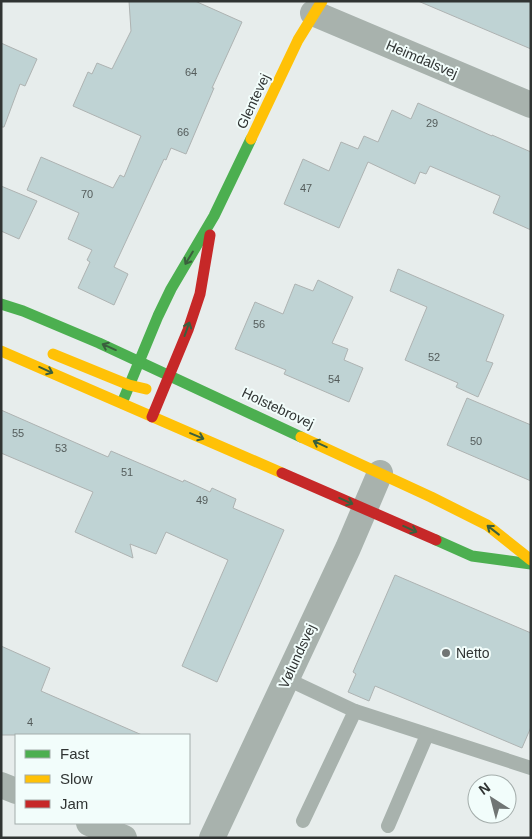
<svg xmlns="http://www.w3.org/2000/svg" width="532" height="839" font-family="Arial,sans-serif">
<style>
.building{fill:#bfd3d4;stroke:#aeb3b2}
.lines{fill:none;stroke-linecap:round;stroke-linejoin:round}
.lane{stroke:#a8b2ad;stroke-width:14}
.street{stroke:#a8b2ad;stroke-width:26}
.fast{stroke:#4caf50;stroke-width:11}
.slow{stroke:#ffc107;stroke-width:11}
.jam{stroke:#c62828;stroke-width:11}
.oneway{stroke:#3a5f3d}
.poi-dot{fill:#707574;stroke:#f2fdfb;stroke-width:2}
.labels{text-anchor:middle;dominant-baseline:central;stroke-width:4;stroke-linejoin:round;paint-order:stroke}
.number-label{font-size:11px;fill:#545c5b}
.street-label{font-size:14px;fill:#303433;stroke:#f2fdfb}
.poi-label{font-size:14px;fill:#303433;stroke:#f2fdfb;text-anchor:start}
</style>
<rect width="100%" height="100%" fill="#e7edec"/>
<g class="building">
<polygon points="129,1 195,1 242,22 212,88 214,88 186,154 171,148 166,160 164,159 114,267 128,274 114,305 78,288 90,262 87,260 92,250 68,239 79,213 27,190 41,157 113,188 120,175 124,177 141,136 73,106 88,72 92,74 97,63 112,69 131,31"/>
<polygon points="418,1 531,1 531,49"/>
<polygon points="1,43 37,59 25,86 20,84 4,127 1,127"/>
<polygon points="418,103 492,136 492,135 531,152 531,230 493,213 500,196 430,166 426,174 420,172 415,184 368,162 339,228 284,204 303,159 329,171 341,142 358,149 364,136 378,142 392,110 411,119"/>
<polygon points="1,186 37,201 19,239 1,231"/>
<polygon points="398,269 504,315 486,361 493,363 478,397 456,387 458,383 405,360 427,307 390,291"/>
<polygon points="318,280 353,297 332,343 348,349 344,360 363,368 349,402 284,374 286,370 235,349 255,302 283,314 295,284 313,291"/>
<polygon points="467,398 531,425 531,481 447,445"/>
<polygon points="1,410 108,457 111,451 183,482 184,480 210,492 212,488 236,499 233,508 284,530 217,682 182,666 228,560 166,532 156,554 130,544 133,558 75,532 93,492 1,453"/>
<polygon points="395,575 531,633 531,727 522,748 375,686 369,701 348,692 356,674 353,672"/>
<polygon points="1,646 50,668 41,691 142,735 1,735"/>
</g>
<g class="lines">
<g class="lane">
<polyline points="287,679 355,711 531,768"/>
<polyline points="303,821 355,711"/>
<polyline points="388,826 427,735"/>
</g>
<g class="street">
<polyline points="313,13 531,105"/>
<polyline points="1,785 16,791"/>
<polyline points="89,823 124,838"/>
<polyline points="212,838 348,548 380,473"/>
</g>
<g class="fast">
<polyline points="1,304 23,311 99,343 301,437"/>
<polyline points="122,403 158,316 171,289 214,216 251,139"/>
<polyline points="436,540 472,556 531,564"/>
</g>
<g class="slow">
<polyline points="251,139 298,40 322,1"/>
<polyline points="1,351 282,473"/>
<polyline points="53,354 129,385 146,389"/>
<polyline points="301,437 431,497 487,525 531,560"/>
</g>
<g class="jam">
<polyline points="152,417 188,330 200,294 210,235"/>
<polyline points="282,473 436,540"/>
</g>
</g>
<defs><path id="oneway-shaft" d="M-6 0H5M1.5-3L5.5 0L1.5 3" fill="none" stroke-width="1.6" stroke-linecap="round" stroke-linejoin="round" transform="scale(1.25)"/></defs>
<g class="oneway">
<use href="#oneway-shaft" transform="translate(189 258) rotate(121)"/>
<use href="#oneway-shaft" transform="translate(187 329) rotate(-70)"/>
<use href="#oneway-shaft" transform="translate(109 347) rotate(-156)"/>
<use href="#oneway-shaft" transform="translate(46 370) rotate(24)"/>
<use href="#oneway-shaft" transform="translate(197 436) rotate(23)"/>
<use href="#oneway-shaft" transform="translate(320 444) rotate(-155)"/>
<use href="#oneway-shaft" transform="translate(346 501) rotate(24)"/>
<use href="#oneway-shaft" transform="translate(410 529) rotate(24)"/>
<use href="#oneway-shaft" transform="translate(493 530) rotate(-142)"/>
</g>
<circle class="poi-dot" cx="446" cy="653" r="5"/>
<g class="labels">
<g class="number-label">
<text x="191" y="72">64</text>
<text x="432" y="123">29</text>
<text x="183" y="132">66</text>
<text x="306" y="188">47</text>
<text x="87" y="194">70</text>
<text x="259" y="324">56</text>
<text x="434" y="357">52</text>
<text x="334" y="379">54</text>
<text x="18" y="433">55</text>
<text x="476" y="441">50</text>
<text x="61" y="448">53</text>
<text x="127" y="472">51</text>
<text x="202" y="500">49</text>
<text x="30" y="722">4</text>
</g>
<g class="street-label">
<text transform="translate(422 59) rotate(23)">Heimdalsvej</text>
<text transform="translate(253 101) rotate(-65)">Glentevej</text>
<text transform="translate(278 408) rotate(25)">Holstebrovej</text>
<text transform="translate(297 656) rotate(-65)">Vølundsvej</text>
</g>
<g class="poi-label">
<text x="456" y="653">Netto</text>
</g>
</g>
<rect width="532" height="839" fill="none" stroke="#303433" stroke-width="5"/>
<rect x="15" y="734" width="175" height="90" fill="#f2fdfb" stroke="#a4adab"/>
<rect x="25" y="750" width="25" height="8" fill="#4caf50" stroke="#a4adab"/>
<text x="60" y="759" font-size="15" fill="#303433">Fast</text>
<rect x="25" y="775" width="25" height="8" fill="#ffc107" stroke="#a4adab"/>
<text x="60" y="784" font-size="15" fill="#303433">Slow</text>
<rect x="25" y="800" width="25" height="8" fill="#c62828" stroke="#a4adab"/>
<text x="60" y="809" font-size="15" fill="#303433">Jam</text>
<g transform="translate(492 799) rotate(324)"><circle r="24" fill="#f2fdfb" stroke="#a4adab"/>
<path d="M0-4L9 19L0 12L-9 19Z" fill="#707574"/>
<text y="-8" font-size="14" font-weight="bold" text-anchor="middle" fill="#303433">N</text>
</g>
</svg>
